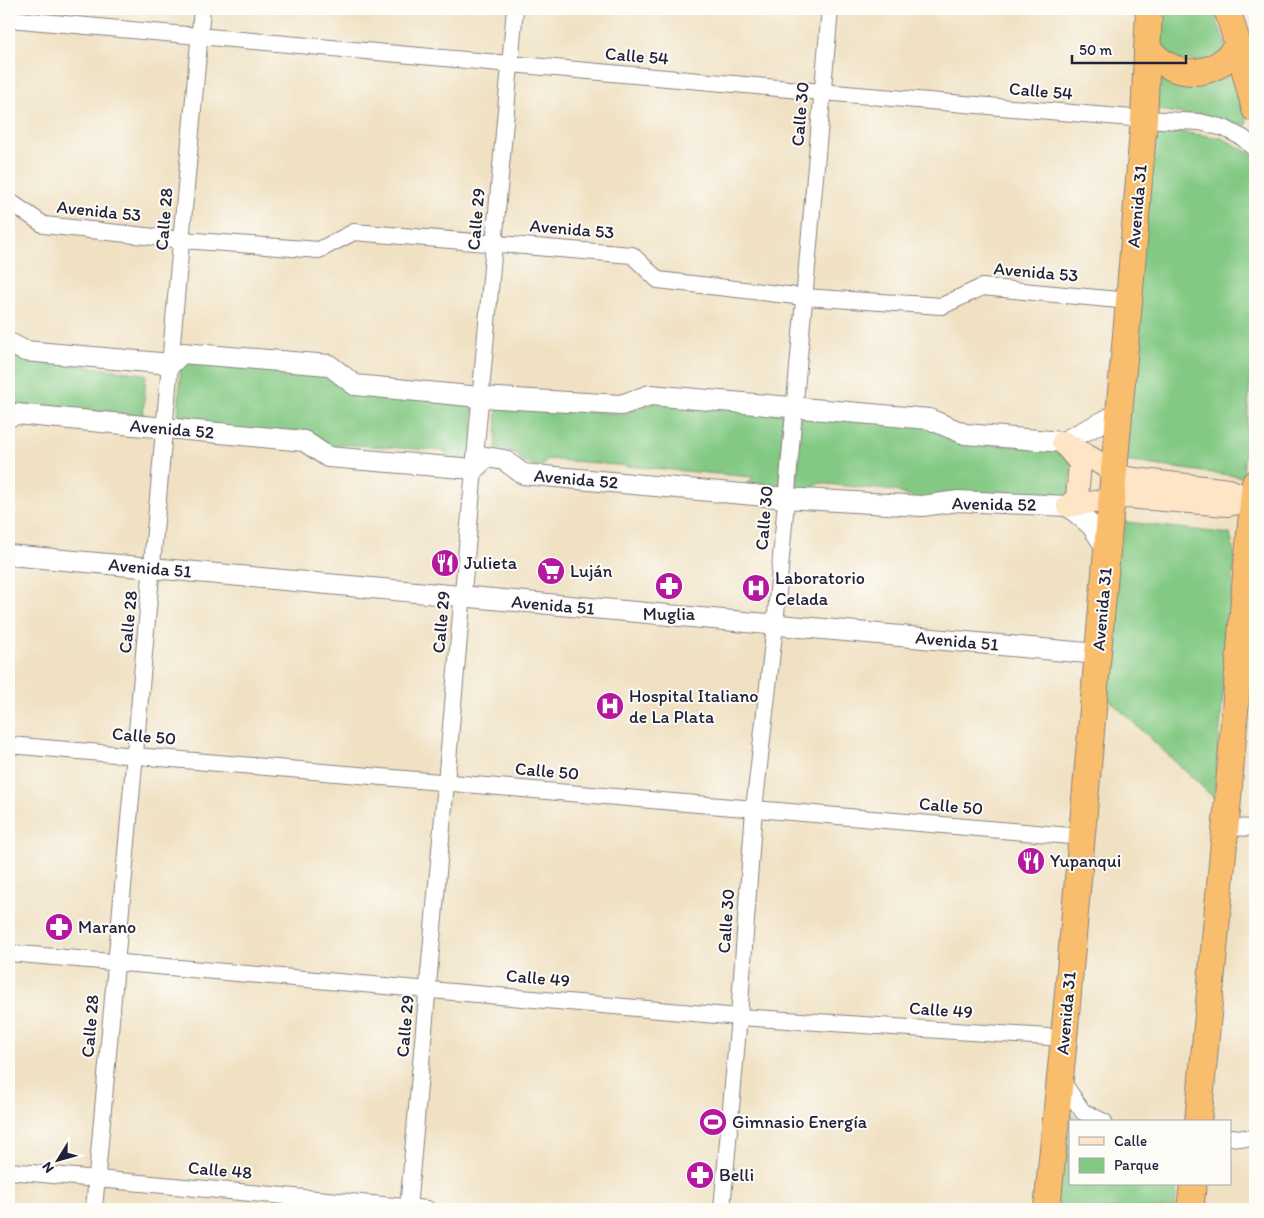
<svg xmlns="http://www.w3.org/2000/svg" width="1264" height="1218" font-family="Itim,sans-serif">
<style>
.green{fill:#83c983;stroke:#52765f}
.lines{fill:none;stroke-linecap:round;stroke-linejoin:round}
.minor-casing{stroke:#89827f;stroke-width:18}
.tertiary-casing{stroke:#89827f;stroke-width:22}
.secondary-casing{stroke:#89827f;stroke-width:24}
.trunk-casing{stroke:#89827f;stroke-width:28}
.minor{stroke:#fff;stroke-width:16}
.tertiary{stroke:#fff;stroke-width:20}
.secondary{stroke:#fde5c5;stroke-width:22}
.trunk{stroke:#f9be6d;stroke-width:26}
.labels{text-anchor:middle;dominant-baseline:central;stroke-width:4;stroke-linejoin:round;paint-order:stroke}
.street-label{font-size:18px;fill:#22223b;stroke:#fdfcf7}
.poi-label{font-size:18px;fill:#22223b;stroke:#fdfcf7;text-anchor:start}
</style>
<rect width="100%" height="100%" fill="#fdfcf7"/>
<filter id="ink" filterUnits="userSpaceOnUse"><feTurbulence type="fractalNoise" baseFrequency=".02" numOctaves="2"/><feDisplacementMap in="SourceGraphic" scale="10" xChannelSelector="R" yChannelSelector="G"/><feConvolveMatrix kernelMatrix="1 2 1 2 8 2 1 2 1" color-interpolation-filters="sRGB"/></filter>
<filter id="wash" filterUnits="userSpaceOnUse"><feTurbulence type="fractalNoise" baseFrequency=".0096" numOctaves="4" result="noise"/><feDisplacementMap in="SourceGraphic" scale="20" xChannelSelector="R" yChannelSelector="G"/><feGaussianBlur stdDeviation="1.12" result="paint"/><feColorMatrix in="noise" values="0 0 0 0 0 0 0 0 0 0 0 0 0 0 0 0 0 1.4 0 .05"/><feComposite in="paint" operator="in"/></filter>
<g filter="url(#wash)">
<rect width="100%" height="100%" fill="#f0e1c3"/>
<g class="green">
<polygon points="1163,9 1213,9 1227,48 1209,61 1173,60 1161,50"/>
<polygon points="1157,69 1167,76 1220,80 1235,72 1245,102 1247,125 1154,109"/>
<polygon points="1167,130 1222,138 1255,156 1255,315 1243,477 1124,461 1147,145"/>
<polygon points="9,355 11,357 146,374 143,416 9,404"/>
<polygon points="181,360 333,376 474,404 472,460 445,460 446,451 339,444 333,449 178,420"/>
<polygon points="654,402 783,414 780,488 747,486 753,477 548,459 542,467 524,463 517,454 496,447 497,405 625,414"/>
<polygon points="800,415 932,426 953,441 1067,451 1072,463 1068,497 920,501 896,491 818,483 811,491 797,490"/>
<polygon points="1118,521 1230,534 1235,558 1214,798 1102,693"/>
<polygon points="1063,1109 1082,1122 1070,1122 1070,1184 1177,1184 1175,1209 1054,1209"/>
</g>
</g>
<g filter="url(#ink)">
<g class="lines">
<defs>
<g id="minor">
<polyline points="9,19 822,92 1144,119 1200,122 1224,128 1243,138 1255,149"/>
<polyline points="9,201 44,225 182,240 319,250 354,232 632,255 658,280 804,297 942,306 982,287 1129,301"/>
<polyline points="9,745 1082,837"/>
<polyline points="1225,827 1255,828"/>
<polyline points="9,953 739,1017 1064,1038"/>
<polyline points="1060,1078 1083,1112 1104,1122"/>
<polyline points="1230,1137 1255,1139"/>
<polyline points="9,1171 427,1209"/>
<polyline points="94,1209 202,9"/>
<polyline points="408,1209 515,9"/>
<polyline points="722,1209 739,1017 754,809 775,625 830,9"/>
</g>
<g id="tertiary">
<polyline points="9,343 25,351 171,364 182,353 329,365 355,385 480,397 621,405 650,395 929,419 965,434 1063,442 1120,413"/>
<polyline points="9,417 16,414 304,441 328,457 474,469 487,457 504,460 523,474 786,498 922,506 958,501 1068,506 1091,525 1107,549"/>
<polyline points="9,555 1098,654"/>
</g>
<g id="secondary">
<polyline points="1063,442 1126,478 1229,490 1254,500"/>
<polyline points="1065,445 1080,463 1077,498 1068,506"/>
<polyline points="1068,506 1126,497 1227,505 1238,503"/>
</g>
<g id="trunk">
<polyline points="1227,9 1238,45 1255,109"/>
<path d="M1147,48C1175,80 1213,81 1238,45"/>
<polyline points="1198,1122 1227,810 1246,575 1255,483"/>
<polyline points="1047,1209 1064,1038 1129,301 1144,119 1149,9"/>
<polyline points="1190,1209 1193,1184"/>
</g>
</defs>
<use href="#minor" class="minor-casing"/>
<use href="#tertiary" class="tertiary-casing"/>
<use href="#secondary" class="secondary-casing"/>
<use href="#trunk" class="trunk-casing"/>
<use href="#minor" class="minor"/>
<use href="#tertiary" class="tertiary"/>
<use href="#secondary" class="secondary"/>
<use href="#trunk" class="trunk"/>
</g>
</g>
<defs>
<symbol id="restaurant-disc" viewBox="-11 -11 22 22"><circle r="9.5" fill="#b5179e" stroke="#fdfcf7"/><path d="M-5-6h1v4h1v-4h1v4h1v-4h1v5L-1.5 .5V6h-2V.5L-5-1ZM5-6V6H3V1.5H1.5Q1.5-4 5-6Z" fill="#fff"/></symbol>
<symbol id="supermarket-disc" viewBox="-11 -11 22 22"><circle r="9.5" fill="#b5179e" stroke="#fdfcf7"/><path d="M-6-5.5h2.5l.6 2H6L4.5 2H-2.5L-4.4-4H-6ZM-1.5 3.2a1.3 1.3 0 1 0 .1 0ZM3 3.2a1.3 1.3 0 1 0 .1 0Z" fill="#fff"/></symbol>
<symbol id="pharmacy-disc" viewBox="-11 -11 22 22"><circle r="9.5" fill="#b5179e" stroke="#fdfcf7"/><path d="M-2-6h4v4h4v4h-4v4h-4v-4h-4v-4h4Z" fill="#fff"/></symbol>
<symbol id="hospital-disc" viewBox="-11 -11 22 22"><circle r="9.5" fill="#b5179e" stroke="#fdfcf7"/><path d="M-5-5h3v3.5h4V-5h3V5h-3V1.5h-4V5h-3Z" fill="#fff"/></symbol>
<symbol id="stadium-disc" viewBox="-11 -11 22 22"><circle r="9.5" fill="#b5179e" stroke="#fdfcf7"/><path d="M0-5a6.5 5 0 1 0 0 10a6.5 5 0 1 0 0-10ZM-3.5-1.8h7v3.6h-7Z" fill="#fff"/></symbol>
</defs>
<g fill-rule="evenodd">
<use href="#restaurant-disc" x="429" y="547" width="32" height="32"/>
<use href="#supermarket-disc" x="535" y="555" width="32" height="32"/>
<use href="#pharmacy-disc" x="653" y="570" width="32" height="32"/>
<use href="#hospital-disc" x="740" y="572" width="32" height="32"/>
<use href="#hospital-disc" x="594" y="690" width="32" height="32"/>
<use href="#restaurant-disc" x="1015" y="845" width="32" height="32"/>
<use href="#pharmacy-disc" x="43" y="911" width="32" height="32"/>
<use href="#stadium-disc" x="697" y="1106" width="32" height="32"/>
<use href="#pharmacy-disc" x="684" y="1159" width="32" height="32"/>
</g>
<g class="labels">
<g class="street-label">
<text transform="translate(637 56) rotate(5)">Calle 54</text>
<text transform="translate(1041 91) rotate(5)">Calle 54</text>
<text transform="translate(800 114) rotate(-85)">Calle 30</text>
<text transform="translate(1137 206) rotate(-85)">Avenida 31</text>
<text transform="translate(99 211) rotate(6)">Avenida 53</text>
<text transform="translate(164 219) rotate(-85)">Calle 28</text>
<text transform="translate(476 219) rotate(-85)">Calle 29</text>
<text transform="translate(572 229) rotate(5)">Avenida 53</text>
<text transform="translate(1036 272) rotate(5)">Avenida 53</text>
<text transform="translate(172 429) rotate(5)">Avenida 52</text>
<text transform="translate(576 479) rotate(5)">Avenida 52</text>
<text transform="translate(994 504) rotate(1)">Avenida 52</text>
<text transform="translate(764 518) rotate(-85)">Calle 30</text>
<text transform="translate(150 568) rotate(5)">Avenida 51</text>
<text transform="translate(553 605) rotate(5)">Avenida 51</text>
<text transform="translate(1102 609) rotate(-85)">Avenida 31</text>
<text transform="translate(128 622) rotate(-84)">Calle 28</text>
<text transform="translate(441 622) rotate(-85)">Calle 29</text>
<text transform="translate(957 641) rotate(5)">Avenida 51</text>
<text transform="translate(144 736) rotate(5)">Calle 50</text>
<text transform="translate(547 771) rotate(5)">Calle 50</text>
<text transform="translate(951 806) rotate(5)">Calle 50</text>
<text transform="translate(726 921) rotate(-86)">Calle 30</text>
<text transform="translate(538 978) rotate(5)">Calle 49</text>
<text transform="translate(941 1010) rotate(4)">Calle 49</text>
<text transform="translate(1066 1013) rotate(-85)">Avenida 31</text>
<text transform="translate(90 1026) rotate(-85)">Calle 28</text>
<text transform="translate(405 1026) rotate(-85)">Calle 29</text>
<text transform="translate(220 1170) rotate(5)">Calle 48</text>
</g>
<g class="poi-label">
<text x="464" y="563">Julieta</text>
<text x="570" y="571">Luján</text>
<text x="775" y="578">Laboratorio<tspan x="775" dy="21">Celada</tspan></text>
<text x="669" y="614" text-anchor="middle">Muglia</text>
<text x="629" y="696">Hospital Italiano<tspan x="629" dy="21">de La Plata</tspan></text>
<text x="1050" y="861">Yupanqui</text>
<text x="78" y="927">Marano</text>
<text x="732" y="1122">Gimnasio Energía</text>
<text x="719" y="1175">Belli</text>
</g>
</g>
<rect width="1264" height="1218" fill="none" stroke="#fdfcf7" stroke-width="30"/>
<rect x="1069" y="1120" width="162" height="65" fill="#fdfcf7" stroke="#a5a5ac"/>
<rect x="1079" y="1137" width="25" height="8" fill="#fde5c5" stroke="#a5a5ac"/>
<text x="1114" y="1146" font-size="15" fill="#22223b">Calle</text>
<rect x="1079" y="1158" width="25" height="15" fill="#83c983" stroke="#a5a5ac"/>
<text x="1114" y="1170" font-size="15" fill="#22223b">Parque</text>
<g transform="translate(58 1160) rotate(233)" stroke="#fdfcf7" stroke-width="4" paint-order="stroke">
<path d="M0-4L9 19L0 12L-9 19Z" fill="#22223b"/>
<text y="-8" font-size="14" font-weight="bold" text-anchor="middle" fill="#22223b">N</text>
</g>
<path d="M1072 55v8h114v-8" fill="none" stroke="#22223b" stroke-width="2.5"/>
<text x="1079" y="55" font-size="15" fill="#22223b" stroke="#fdfcf7" stroke-width="4" paint-order="stroke">50 m</text>
</svg>
